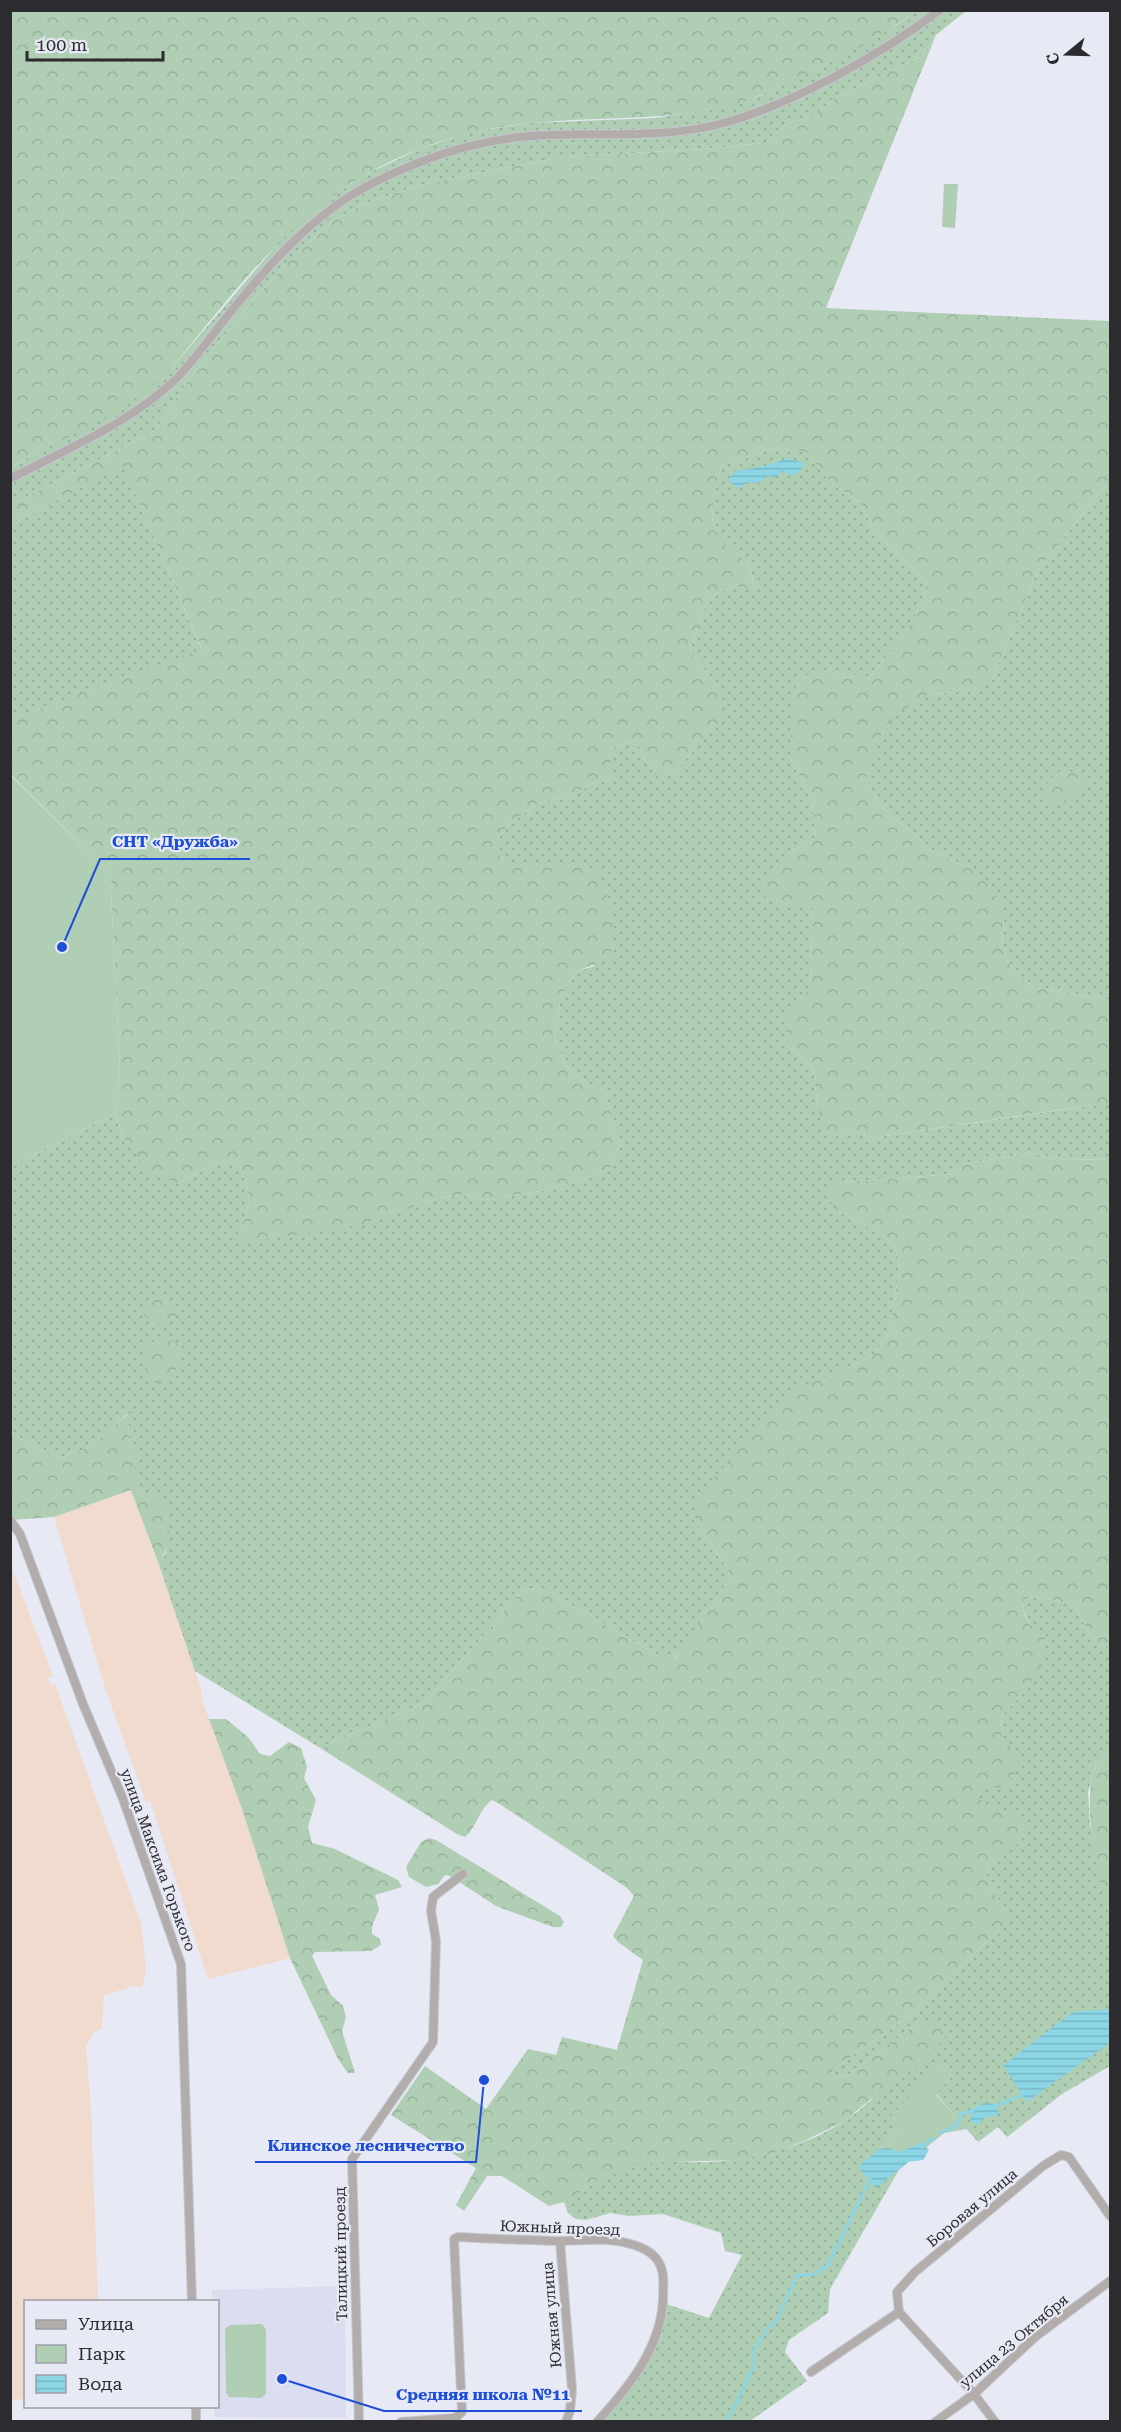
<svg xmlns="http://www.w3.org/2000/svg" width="1121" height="2432" font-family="'Roboto Serif',serif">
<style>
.built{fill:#dbddf0}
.industrial{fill:#f1dbce}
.grass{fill:url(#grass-dots)}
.forest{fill:url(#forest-crowns)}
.green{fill:#afceb4}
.water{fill:url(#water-rules)}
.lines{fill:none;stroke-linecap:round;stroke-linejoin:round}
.stream{stroke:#8bd5e5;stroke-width:3}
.street-casing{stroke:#c5c7d1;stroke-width:10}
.street{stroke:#b2acab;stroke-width:8}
.labels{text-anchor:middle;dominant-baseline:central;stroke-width:4.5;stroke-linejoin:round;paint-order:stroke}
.street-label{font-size:15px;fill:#2b2b30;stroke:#e7e9f4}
.leader{fill:none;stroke:#1d4ed8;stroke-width:2}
.callout-dot{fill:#1d4ed8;stroke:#e7e9f4;stroke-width:2}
.callout-label{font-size:16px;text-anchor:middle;font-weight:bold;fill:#1d4ed8;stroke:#e7e9f4;stroke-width:4.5;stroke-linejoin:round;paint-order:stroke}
</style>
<defs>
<pattern id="grass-dots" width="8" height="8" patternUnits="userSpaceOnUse" patternTransform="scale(1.5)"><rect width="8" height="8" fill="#afceb4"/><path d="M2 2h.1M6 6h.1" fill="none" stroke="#97b19b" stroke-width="1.8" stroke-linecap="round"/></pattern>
<pattern id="forest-crowns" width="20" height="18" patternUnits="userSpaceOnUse" patternTransform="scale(1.5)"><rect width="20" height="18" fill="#afceb4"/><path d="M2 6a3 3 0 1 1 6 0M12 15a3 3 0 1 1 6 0" fill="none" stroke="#97b19b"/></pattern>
<pattern id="water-rules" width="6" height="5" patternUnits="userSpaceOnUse" patternTransform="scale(1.5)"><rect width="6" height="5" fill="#8bd5e5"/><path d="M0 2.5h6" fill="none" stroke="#78b7c5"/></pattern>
</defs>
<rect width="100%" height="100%" fill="#e7e9f4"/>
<polygon class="built" points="345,2286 346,2418 214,2417 214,2407 218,2406 218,2302 212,2301 212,2290"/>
<g class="industrial">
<polygon points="131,1490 176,1613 201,1689 202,1700 242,1809 290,1958 208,1979 150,1801 146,1802 105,1688 54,1517"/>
<polygon points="10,1563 53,1676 48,1678 51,1686 55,1684 141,1923 146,1970 142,1988 135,1986 104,1995 102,2029 94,2032 86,2046 91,2109 98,2301 26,2302 25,2399 11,2400"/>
</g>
<g class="grass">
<polygon points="916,11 966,11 936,35 922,56 835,98 813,117 788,123 765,143 706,149 562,157 425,184 366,203 334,220 301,249 252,301 186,383 158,426 151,433 11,505 11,467 94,422 169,371 287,233 322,203 365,175 417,150 470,132 530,123 655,118 716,109 759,96 825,65 897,25"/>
<path d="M774,448L806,452L832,484L861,503L873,531L927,582C921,620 893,647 870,677L822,671L790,758L812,799L815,838L788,853L786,908H813L810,988L795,1002L790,1048L813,1067L818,1110L840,1137L856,1133L872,1138L1106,1103L1110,1104V1160L1054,1159L1033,1153L968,1163L954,1174L830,1183L835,1210L885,1236L895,1248L900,1266L889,1332L874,1355L847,1368L695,1521L728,1569L729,1579L683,1650L674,1658H662L551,1593L536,1588L521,1592L431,1696L419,1705L320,1748L195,1671L159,1565L166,1552L151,1497L142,1492C136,1479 129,1461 128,1447C128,1435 130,1426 127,1414L106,1435L92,1446L60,1458L53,1453L39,1450L11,1432V1166L116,1113L122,1135L178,1183L218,1162L239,1163C252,1193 252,1203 238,1234L412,1207L439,1198L464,1195L484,1200L552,1189L609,1170L620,1146L606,1094L583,1081L567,1067L555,1040L560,1001L575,972L594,966L533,865L504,863L495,842L513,821L539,803L573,795L596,782L611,779V748L628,742L640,747L644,759L657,776L673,775L695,748L719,689L690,650L709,596L734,587L755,588L748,563L719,540L712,518L715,489L722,465Z"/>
<polygon points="123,465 202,650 11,719 11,525"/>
<polygon points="1110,480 1110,1000 1037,988 1020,978 1008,962 1002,943 1004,920 969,868 931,850 881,806 866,780 873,748 895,715 925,695 968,691 991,682 1038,570"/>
<path d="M1029,1597C1040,1599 1059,1600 1068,1604C1087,1613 1081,1639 1110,1648V1751L1095,1766L1088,1792L1090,1825L1110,1917V2066L1062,2094L1007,2137L998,2127L978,2142L936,2094L951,2077L938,2065L899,2129L879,2149L899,2170L830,2289L828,2313L789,2340L785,2352L807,2381L750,2421H603L651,2349L663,2303L709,2318L742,2255L725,2251L721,2233L663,2214L629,2216L610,2213L586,2220L576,2219L568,2213L564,2202C582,2191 620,2166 641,2163C663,2160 688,2163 710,2162C768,2159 840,2137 879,2091C893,2075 910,2039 921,2020L847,2076L834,2079L832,2071L906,2018L999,1930L1006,1919L1004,1908L985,1879L988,1869L1003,1856L985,1804L977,1799L1003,1743L1001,1717L1025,1691L1045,1640C1033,1628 1024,1619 1022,1602Z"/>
</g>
<g class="forest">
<path d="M11,10H916V11C879,39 836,60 794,80C768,92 741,105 713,110C653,120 592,117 532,123C474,128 414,146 364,176C283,223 228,300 169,371C125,413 64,438 11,467Z"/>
<path d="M936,35L826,308L1110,321V480L1038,570L991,682C973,695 950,691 929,695C923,696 918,700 912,704C882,723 874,747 866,780L881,806L931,850L969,868L986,883L1001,904L1004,920L1002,943L1008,962L1020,978L1037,988L1110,1000V1104L1085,1106L872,1138L856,1133L840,1137L827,1133L818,1110L813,1067L790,1048L784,1024L795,1002L810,988L813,908H786L766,899L761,882L788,853L815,838L812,799L790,758L794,689L803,676L822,671L871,676C893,647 921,619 927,582L873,531L861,503L832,484L806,452L774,448L722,465L715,489L712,518L719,539L748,563L755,589L734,587L709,596L690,650L719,689L728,716L695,748L673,775L657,777L644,759L640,747L628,742L611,748V779L596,782L573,795L539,803L513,821L495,842L504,863H570L598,870L607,896L614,930L610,958L575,972L560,1001L555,1040L567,1067L583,1081L606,1094L620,1146L609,1170L552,1189L484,1200L464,1195L439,1198L360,1225L244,1243L238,1234C252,1203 252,1193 239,1163L218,1162L178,1183L150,1174L122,1135L116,1113L120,1068L110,873L11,775V719L202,649L123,466L11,525V505L151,433L158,426L186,383L252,301L301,249L334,220L366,203L425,184L562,157L706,149L765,143L788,123L813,117L835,98L922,56Z"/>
<polygon points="1065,767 1086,782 1079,796 1052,805 1044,793 1048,781"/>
<path d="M1033,1153L1054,1159L1110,1160V1648C1081,1639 1087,1613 1068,1604C1059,1600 1040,1599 1029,1597L1022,1602C1023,1619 1033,1628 1045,1639L1043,1663L1025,1691L1001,1717L1003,1743L1019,1752L1016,1772L1005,1788L985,1787L978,1799L1015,1815L1024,1826L1022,1841L988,1869L985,1879L1004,1908L1007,1919L999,1930L906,2018L832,2071L834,2079L847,2076L921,2020L937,2021L947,2035L919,2065L880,2091L845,2121L804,2141L773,2153L739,2160L640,2163L597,2182L564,2202L549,2206L502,2176H487L464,2211L456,2205L476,2168L391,2115L425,2066L486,2109L528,2049L556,2055L562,2037L617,2050L643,1960L618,1942L613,1936L634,1896L627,1888L498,1803L492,1800C479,1809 477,1827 465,1837L457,1834L320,1748L419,1705L431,1696L521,1592L536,1588L551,1593L662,1658H675L683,1649L729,1579L728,1569L695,1521V1501L788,1391L847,1368L874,1355L889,1332L900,1266L895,1248L885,1236L835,1210L829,1198L830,1183L954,1174L968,1163Z"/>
<polygon points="155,1296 170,1302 177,1315 168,1325 151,1322 143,1313 143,1307"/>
<path d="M161,1337L178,1344L180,1364L168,1381L156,1384C144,1372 141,1364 145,1347Z"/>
<path d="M134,1409L129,1423L128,1447L141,1459L134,1470L142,1492L151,1496L161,1497C173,1519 171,1544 159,1565L131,1490L54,1517L11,1520V1432L39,1450L53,1453L60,1458L92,1446Z"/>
<polygon points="209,1719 226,1719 248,1737 260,1754 270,1756 289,1742 301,1748 307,1767 304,1778 316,1800 308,1827 312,1843 335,1849 398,1880 402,1887 375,1895 379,1909 372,1927 372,1934 380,1939 381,1945 371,1951 315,1952 312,1956 331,1995 343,2006 346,2017 342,2031 355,2073 348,2073 338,2059 290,1958 242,1809"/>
<path d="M1110,1751V1917C1098,1889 1081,1796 1095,1768C1097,1762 1106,1756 1110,1751Z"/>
<polygon points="429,1838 436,1840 560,1916 564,1922 561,1927 553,1927 496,1906 450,1876 445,1875 438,1884 426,1887 409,1877 406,1867 421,1842"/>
</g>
<g class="green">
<polygon points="944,184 958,184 955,228 942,227"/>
<polygon points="10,775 110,873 120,1068 116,1113 11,1166"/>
<polygon points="938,2065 951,2077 936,2095 967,2129 944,2133 899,2170 879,2149 899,2129 889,2118"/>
<polygon points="262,2324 266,2330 266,2394 261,2398 229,2397 226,2393 225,2329 230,2325"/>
</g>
<g class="water">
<path d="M787,458L804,463L801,470L793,476L783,471L776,477L767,476L759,483L748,482L738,488L729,481L734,471C750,469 773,465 787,458Z"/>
<polygon points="1110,2009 1110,2041 1108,2044 1027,2102 1003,2065 1073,2012"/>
<polygon points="985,2103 994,2104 999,2112 997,2115 986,2117 978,2124 970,2121 973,2108"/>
<polygon points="921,2143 929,2150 923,2160 908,2162 876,2188 858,2167 879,2149 888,2148 900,2152"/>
</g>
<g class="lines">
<g class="stream">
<polyline points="992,2107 1025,2094"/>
<polyline points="941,2133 958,2125 961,2114 974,2110"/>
<polyline points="921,2147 933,2138"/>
<polyline points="727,2422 753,2368 753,2352 767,2329 777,2320 797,2275 812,2275 828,2265 870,2179"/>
</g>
<defs>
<g id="street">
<path d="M10,479C66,449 131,423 177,378C194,360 209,339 225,319C266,268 312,214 371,184C420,159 476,140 531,136C593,131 659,140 720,124C792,105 880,55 940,10"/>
<polyline points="10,1520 20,1534 83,1704 123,1799 181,1964 192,2302"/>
<polyline points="560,2241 572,2389 570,2411 566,2422"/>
<polyline points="811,2372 899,2312"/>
<polyline points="196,2406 196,2422"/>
<polyline points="359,2422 352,2159 433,2042 436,1941 431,1911 433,1897 463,1874"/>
<polyline points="401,2422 455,2418"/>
<path d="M457,2422L455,2418L462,2412L454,2239L458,2237C491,2239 525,2240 558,2241C575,2241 592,2239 608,2240C623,2241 645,2246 655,2257C666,2269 663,2285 663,2300C661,2348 628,2388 597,2422"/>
<polyline points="935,2422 974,2394 1035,2337 1110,2281"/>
<polyline points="995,2422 974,2394 899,2312 897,2292 915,2272 1043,2166 1061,2155 1069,2157 1110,2216"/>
</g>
</defs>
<use href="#street" class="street-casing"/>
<use href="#street" class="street"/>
</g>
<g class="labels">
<g class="street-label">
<text transform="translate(158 1860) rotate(70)">улица Максима Горького</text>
<text transform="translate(972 2208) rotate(-40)">Боровая улица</text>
<text transform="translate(560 2228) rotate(2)">Южный проезд</text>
<text transform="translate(341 2254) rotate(-91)">Талицкий проезд</text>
<text transform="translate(552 2315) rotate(-95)">Южная улица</text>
<text transform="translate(1014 2341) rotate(-40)">улица 23 Октября</text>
</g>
</g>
<path class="leader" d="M62 947L100 859H250M484 2080L476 2162H255M282 2379L384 2411H582"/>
<g class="callout-dot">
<circle cx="62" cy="947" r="6"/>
<circle cx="484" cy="2080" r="6"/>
<circle cx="282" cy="2379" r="6"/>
</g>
<g class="callout-label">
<text x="175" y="847">СНТ «Дружба»</text>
<text x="366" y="2151">Клинское лесничество</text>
<text x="483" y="2400">Средняя школа №11</text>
</g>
<rect width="1121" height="2432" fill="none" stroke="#2b2b30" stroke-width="24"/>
<rect x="24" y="2300" width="195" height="108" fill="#e7e9f4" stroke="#9c9da6" stroke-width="1.5"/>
<rect x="36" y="2320" width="30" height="9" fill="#b2acab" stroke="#9c9da6" stroke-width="1.5"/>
<text x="78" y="2330" font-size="18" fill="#2b2b30">Улица</text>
<rect x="36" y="2345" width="30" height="18" fill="#afceb4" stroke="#9c9da6" stroke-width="1.5"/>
<text x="78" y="2360" font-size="18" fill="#2b2b30">Парк</text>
<rect x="36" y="2375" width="30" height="18" fill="url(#water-rules)" stroke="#9c9da6" stroke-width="1.5"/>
<text x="78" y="2390" font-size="18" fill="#2b2b30">Вода</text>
<g transform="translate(1067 54) rotate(251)" stroke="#e7e9f4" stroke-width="4.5" paint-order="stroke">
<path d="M0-4.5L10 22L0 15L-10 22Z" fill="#2b2b30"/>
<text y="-9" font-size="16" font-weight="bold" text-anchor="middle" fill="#2b2b30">С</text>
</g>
<path d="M27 51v9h136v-9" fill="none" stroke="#2b2b30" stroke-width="3"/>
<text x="36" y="51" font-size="18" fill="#2b2b30" stroke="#e7e9f4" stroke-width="4.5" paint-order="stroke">100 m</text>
</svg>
